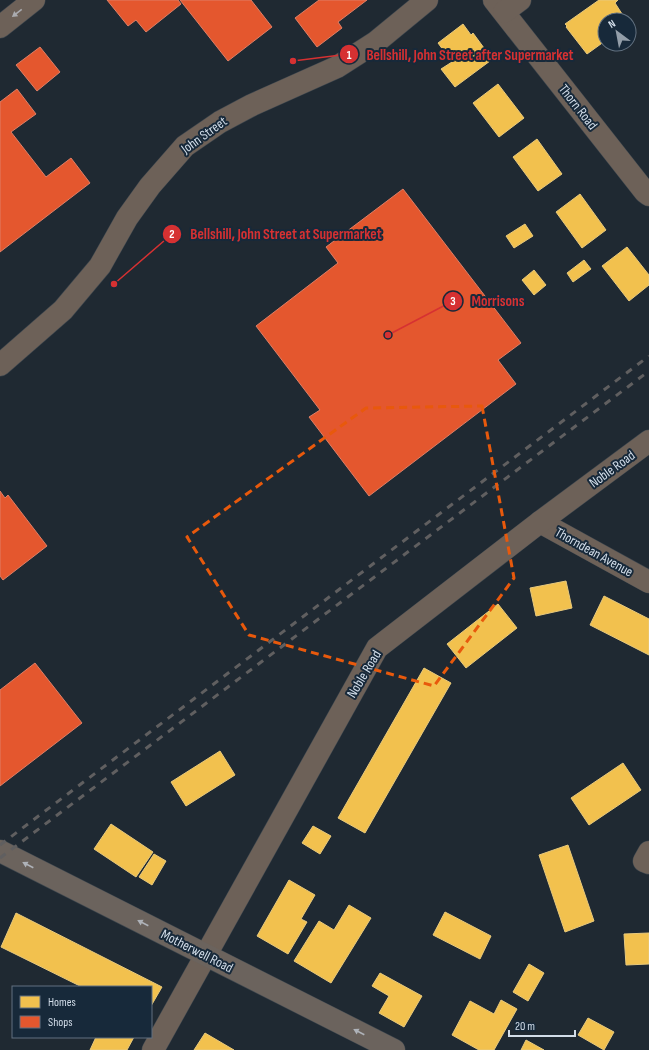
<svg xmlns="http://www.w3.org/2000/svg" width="649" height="1050" font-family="'Sofia Sans Condensed',sans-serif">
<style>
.homes{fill:#f2c14e;stroke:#e8c97c}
.shops{fill:#e4572e;stroke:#df7f66}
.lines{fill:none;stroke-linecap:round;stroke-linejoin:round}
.minor-casing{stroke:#3d464e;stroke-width:23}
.major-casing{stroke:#3d464e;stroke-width:23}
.minor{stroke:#6d6158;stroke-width:22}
.major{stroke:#6b635d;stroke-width:22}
.rail{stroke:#605f60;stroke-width:3;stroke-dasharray:7 7;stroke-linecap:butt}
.oneway{fill:#aaabaf}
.oneway2{fill:#aeb2b8}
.marked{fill:none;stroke:#e8590c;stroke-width:3;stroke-dasharray:8 5;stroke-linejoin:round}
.labels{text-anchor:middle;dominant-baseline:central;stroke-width:4;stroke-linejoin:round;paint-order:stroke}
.street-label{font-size:14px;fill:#d2dde9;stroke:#17293a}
.leader{fill:none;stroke:#d63132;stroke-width:1.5}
.callout-dot{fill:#d63132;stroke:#17293a;stroke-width:1.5}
.mark-label{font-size:12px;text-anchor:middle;font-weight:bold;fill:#fff}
.callout-label{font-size:15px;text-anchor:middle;font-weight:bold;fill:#d63132;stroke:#17293a;stroke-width:4;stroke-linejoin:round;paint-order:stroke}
</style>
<rect width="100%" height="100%" fill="#1f2932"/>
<g class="homes">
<polygon points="599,0 618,0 615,3 624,17 619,20 605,20 605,41 587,54 566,27 567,26 565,24"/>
<polygon points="463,24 471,35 473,33 484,48 483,50 490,61 455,87 441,69 452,62 438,43"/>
<polygon points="498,84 524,118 499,137 473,103"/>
<polygon points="537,139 562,174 538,191 513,157"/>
<polygon points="580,194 606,230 582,248 556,212"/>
<polygon points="525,224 533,236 514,248 506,236"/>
<polygon points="627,247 649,275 649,285 629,301 602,266"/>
<polygon points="584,260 591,269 573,282 567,273"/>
<polygon points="534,270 546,285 534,295 522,280"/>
<polygon points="566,581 572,608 536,616 530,588"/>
<polygon points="604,596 649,619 649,655 590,625"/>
<polygon points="498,604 517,628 466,668 447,644"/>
<polygon points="424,668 451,683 365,833 338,818"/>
<polygon points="220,751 235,775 186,806 171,782"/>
<polygon points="623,763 641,790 589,825 571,798"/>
<polygon points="111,824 153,852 136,877 94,849"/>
<polygon points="313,826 331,836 320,854 302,843"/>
<polygon points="568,845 594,921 565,932 539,855"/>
<polygon points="154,854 166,861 152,885 139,877"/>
<polygon points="289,880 315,895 301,919 307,922 288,954 257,936"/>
<polygon points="349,905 371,918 331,983 294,961 319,921 334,930"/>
<polygon points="445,912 491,936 480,959 433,935"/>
<polygon points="16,913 162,987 151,1006 151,987 82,987 1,947"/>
<polygon points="649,933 649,964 626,965 624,934"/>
<polygon points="529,964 544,973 528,1001 513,992"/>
<polygon points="380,973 422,996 404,1027 379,1013 389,996 372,986"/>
<polygon points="501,1000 517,1009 494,1050 479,1050 452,1035 470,1001 494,1014"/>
<polygon points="588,1018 614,1032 604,1050 578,1035"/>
<polygon points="205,1033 234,1050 194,1050"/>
<polygon points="96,1037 134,1037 127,1050 90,1050"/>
<polygon points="526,1040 544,1050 521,1050"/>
</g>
<g class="shops">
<polygon points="107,0 178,0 181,4 146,32 136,20 128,26"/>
<polygon points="180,0 251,0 272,27 228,61"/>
<polygon points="319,0 367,0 338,22 342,28 317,47 295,18"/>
<polygon points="40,47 60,72 37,91 16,65"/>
<polygon points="17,89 36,114 11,132 46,177 71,158 90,183 0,252 0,102"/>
<polygon points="403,189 521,343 498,360 516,384 369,496 309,417 320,410 256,326 338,263 326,247"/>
<polygon points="0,491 5,498 8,495 47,546 3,580 0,576"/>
<polygon points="35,663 82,723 0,786 0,690"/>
</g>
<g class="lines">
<defs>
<g id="minor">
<polyline points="494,0 645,192 649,195"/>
<polyline points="504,12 520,0"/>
<polyline points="0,27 34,0"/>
<polyline points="0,365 63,310 100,266 127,218 150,186 185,146 220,122 252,105 337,67 376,42 427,0"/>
<polyline points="540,522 649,582"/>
<polyline points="649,852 644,861 649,863"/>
<polyline points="153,1050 377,648 540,522 649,441"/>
</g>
<polyline id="major" points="0,851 394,1050"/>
</defs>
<use href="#minor" class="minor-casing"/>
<use href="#major" class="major-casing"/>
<use href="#minor" class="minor"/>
<use href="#major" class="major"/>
<g class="rail">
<polyline points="0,845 649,356"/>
<polyline points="0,858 649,371"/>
</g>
</g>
<defs><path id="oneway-solid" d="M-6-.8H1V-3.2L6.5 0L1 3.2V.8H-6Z"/></defs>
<use class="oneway" href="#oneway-solid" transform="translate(17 13) rotate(142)"/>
<g class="oneway2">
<use href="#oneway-solid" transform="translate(28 865) rotate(-153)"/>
<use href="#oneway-solid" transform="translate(143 923) rotate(-153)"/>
<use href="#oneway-solid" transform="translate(359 1032) rotate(-153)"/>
</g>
<path class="marked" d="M482,406L514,578L434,686L249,635L187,537L366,408Z"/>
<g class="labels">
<g class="street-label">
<text transform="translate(578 107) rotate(52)">Thorn Road</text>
<text transform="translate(204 135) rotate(-36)">John Street</text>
<text transform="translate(612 469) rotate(-36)">Noble Road</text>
<text transform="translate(594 552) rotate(29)">Thorndean Avenue</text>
<text transform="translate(364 674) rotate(-59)">Noble Road</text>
<text transform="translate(197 951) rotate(27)">Motherwell Road</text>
</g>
</g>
<path class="leader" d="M293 61L349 54M114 284L172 234M388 335L453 301"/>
<g class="callout-dot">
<circle cx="293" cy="61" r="4"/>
<circle cx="114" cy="284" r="4"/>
<circle cx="388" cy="335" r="4"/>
<circle cx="349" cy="54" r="10"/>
<circle cx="172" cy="234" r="10"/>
<circle cx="453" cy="301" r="10"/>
</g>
<g class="mark-label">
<text x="349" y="59">1</text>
<text x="172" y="238">2</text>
<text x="453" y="305">3</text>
</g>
<g class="callout-label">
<text x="470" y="60">Bellshill, John Street after Supermarket</text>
<text x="286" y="239">Bellshill, John Street at Supermarket</text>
<text x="498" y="306">Morrisons</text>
</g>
<rect x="12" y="986" width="140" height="52" fill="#17293a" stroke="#627180"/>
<rect x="20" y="996" width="20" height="12" fill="#f2c14e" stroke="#627180"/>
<text x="48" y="1006" font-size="12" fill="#d2dde9">Homes</text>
<rect x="20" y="1016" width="20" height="12" fill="#e4572e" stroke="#627180"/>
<text x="48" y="1026" font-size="12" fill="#d2dde9">Shops</text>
<g transform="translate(617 32) rotate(328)"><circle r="19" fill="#17293a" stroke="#627180"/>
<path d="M0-3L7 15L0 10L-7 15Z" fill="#939ea9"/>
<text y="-6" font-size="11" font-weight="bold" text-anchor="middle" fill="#d2dde9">N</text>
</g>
<path d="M509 1030v6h66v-6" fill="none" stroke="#d2dde9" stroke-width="2"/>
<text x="515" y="1030" font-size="12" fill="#d2dde9" stroke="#17293a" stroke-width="3" paint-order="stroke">20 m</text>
</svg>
